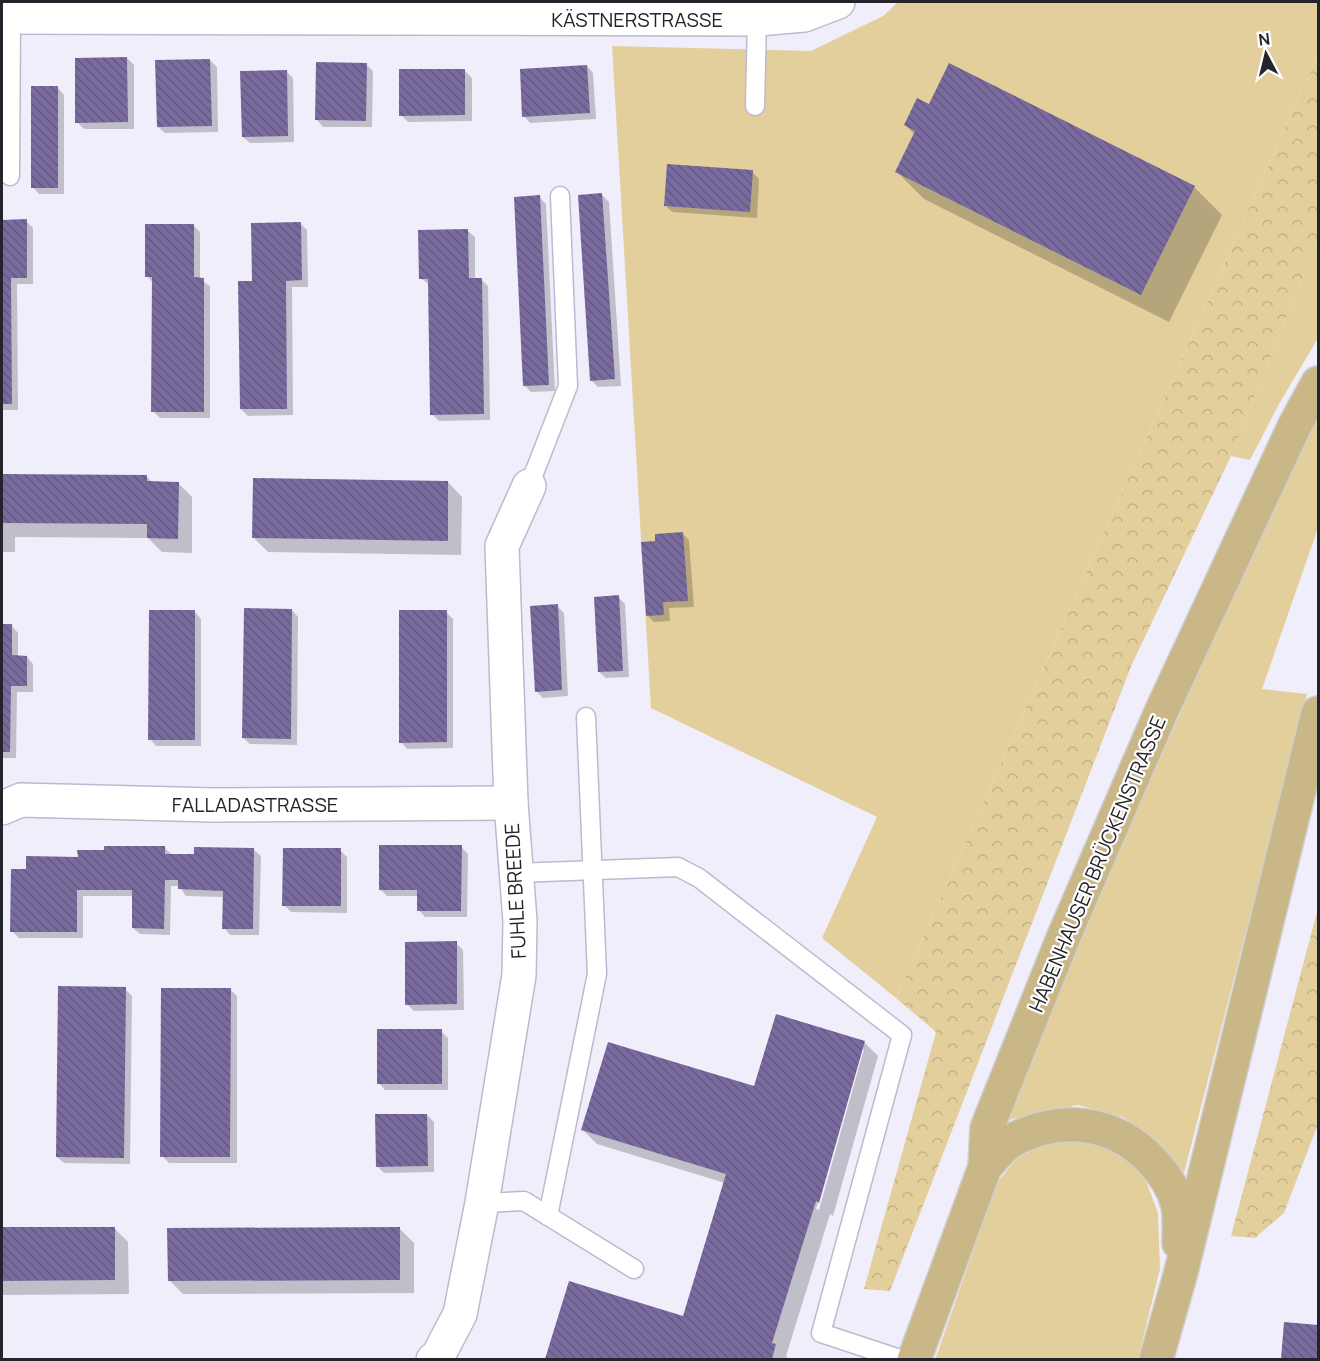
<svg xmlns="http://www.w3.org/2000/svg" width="1320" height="1361" font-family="Manrope,sans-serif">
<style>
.green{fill:#e3cf9c}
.forest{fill:url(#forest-crowns)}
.shadow{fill:#0003;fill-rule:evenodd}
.building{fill:url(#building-back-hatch)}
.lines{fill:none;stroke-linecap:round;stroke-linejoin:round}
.lane-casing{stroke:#beb9ce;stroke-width:21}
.street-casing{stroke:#beb9ce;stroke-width:36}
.primary-casing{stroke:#cfcfd0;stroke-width:36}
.lane{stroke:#fff;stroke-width:18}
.street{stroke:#fff;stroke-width:33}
.primary{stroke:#c9b788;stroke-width:33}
.labels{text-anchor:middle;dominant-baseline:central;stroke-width:4.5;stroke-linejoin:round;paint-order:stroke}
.street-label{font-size:20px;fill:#25232b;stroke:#fff}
</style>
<defs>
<pattern id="forest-crowns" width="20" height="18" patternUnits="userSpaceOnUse" patternTransform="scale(1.5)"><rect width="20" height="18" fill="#e3cf9c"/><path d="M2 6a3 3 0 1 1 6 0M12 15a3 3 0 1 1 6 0" fill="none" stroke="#c3b187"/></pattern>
<pattern id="building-back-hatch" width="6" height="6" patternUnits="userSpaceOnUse" patternTransform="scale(1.5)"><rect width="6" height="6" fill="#7a6b9f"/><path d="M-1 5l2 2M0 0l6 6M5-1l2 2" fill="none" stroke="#645882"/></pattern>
</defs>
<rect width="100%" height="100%" fill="#f1eefc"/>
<g class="green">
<polygon points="898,2 1318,2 1318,54 896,998 822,938 877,817 651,708 612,46 811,51 883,16"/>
<polygon points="1318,239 1318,338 1279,404 1250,460 1231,456"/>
<polygon points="1318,417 1318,528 1262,689 1307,694 1184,1173 1154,1138 1123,1117 1078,1105 1008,1120 1106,878 1268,519"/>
<polygon points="1087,1142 1118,1154 1143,1173 1158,1213 1160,1269 1138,1359 935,1360 997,1183 1017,1158 1048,1143"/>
</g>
<g class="forest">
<polygon points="1318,54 1318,239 1231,456 1132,664 890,1291 864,1289 936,1032 896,998"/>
<polygon points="1318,908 1318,1124 1284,1213 1255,1238 1231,1236"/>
</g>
<g class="shadow">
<polygon points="127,58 134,65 134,129 84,129 77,122"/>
<polygon points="210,60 217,67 218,132 165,133 158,127"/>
<polygon points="366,64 373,71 372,127 323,127 317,120"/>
<polygon points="950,65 1194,187 1222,215 1169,322 924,199 896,171 915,135 905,125 929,106"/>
<polygon points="587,66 593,73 596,119 530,123 524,116"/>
<polygon points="286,71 293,78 294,142 250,143 243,137"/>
<polygon points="465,71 472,78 472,121 408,122 401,115"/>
<polygon points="58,88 64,95 64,194 39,194 33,187"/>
<polygon points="752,172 759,179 757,218 672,212 666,206"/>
<polygon points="602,195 609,202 621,386 598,387 592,381"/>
<polygon points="539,197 546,204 555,391 531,392 524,385"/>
<polygon points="2,221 26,221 33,228 33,284 17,284 18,410 2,410"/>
<polygon points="301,224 307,230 308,287 292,287 293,415 248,416 241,409 254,283"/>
<polygon points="193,225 200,232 200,279 210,286 210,418 160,418 153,411 153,283 147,276"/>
<polygon points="468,231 475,237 475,279 481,279 488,286 490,420 439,421 432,414 430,285 420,278"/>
<polygon points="146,476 153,483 178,483 192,497 192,553 162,552 148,538 15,537 15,552 2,552 2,482"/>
<polygon points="448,482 462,497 461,555 268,552 254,538"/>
<polygon points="683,534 689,540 694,607 669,608 670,621 654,622 648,616 657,542"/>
<polygon points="618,597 625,604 629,677 606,678 599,672"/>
<polygon points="557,606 564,613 568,696 543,698 536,691"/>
<polygon points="292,610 298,617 297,745 250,744 243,738"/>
<polygon points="195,612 201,619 201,746 156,746 150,739"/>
<polygon points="446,612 453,619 453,748 407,749 401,742"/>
<polygon points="2,626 12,626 18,633 18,657 27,657 33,664 33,692 17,692 16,758 2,758"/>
<polygon points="164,847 171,854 195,856 254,850 261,856 259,935 230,935 224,928 224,897 186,896 179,886 171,886 170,935 140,934 133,928 134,896 83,896 83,938 19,938 12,931 27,871 79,858"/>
<polygon points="461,847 468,854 467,917 425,917 419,910 419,896 387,896 380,889"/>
<polygon points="340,850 347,857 347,913 291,912 284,905"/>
<polygon points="456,943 463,950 464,1010 414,1011 407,1004"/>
<polygon points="125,989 132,996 130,1164 64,1163 57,1157"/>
<polygon points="230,989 237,996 237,1163 169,1163 162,1156"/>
<polygon points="441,1031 448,1038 448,1090 385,1090 379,1083"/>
<path d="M864,1042L878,1056L833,1216L830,1214L786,1356L789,1360H547L570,1283L684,1318L725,1183L597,1144L583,1130L755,1088ZM861,1049H864L819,1210L816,1209Z"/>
<polygon points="427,1115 434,1122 434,1172 384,1173 377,1166"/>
<polygon points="114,1228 128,1242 129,1294 2,1295 2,1229"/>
<polygon points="399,1228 414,1243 414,1293 183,1294 169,1280"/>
<polygon points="1286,1324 1318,1326 1318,1360 1282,1360"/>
</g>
<g class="building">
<polygon points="127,57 128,122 75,123 75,58"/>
<polygon points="210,59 212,126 157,127 155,60"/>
<polygon points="316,62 367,63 366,121 315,120"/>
<polygon points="949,63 1195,186 1141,295 895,172 915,131 904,125 917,98 929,104"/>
<polygon points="587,65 590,113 522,117 520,69"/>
<polygon points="399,69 465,69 465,115 399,116"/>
<polygon points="287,70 288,136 242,137 240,71"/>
<rect x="31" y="86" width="27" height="102"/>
<polygon points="667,164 753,170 750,212 664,206"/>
<polygon points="602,193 615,379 590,381 578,195"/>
<polygon points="540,195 549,385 523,386 514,197"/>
<polygon points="27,219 27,278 11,278 12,404 2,404 2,220"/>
<polygon points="301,222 302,280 286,281 287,409 240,409 238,281 252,281 251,223"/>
<polygon points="145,224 194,224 194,277 204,278 204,412 151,412 152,277 145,277"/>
<polygon points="468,229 469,278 482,278 484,414 430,415 428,279 419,279 418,230"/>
<polygon points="2,474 147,475 147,481 179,482 178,539 147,538 147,524 2,523"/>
<polygon points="253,478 448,481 448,541 252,538"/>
<polygon points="683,532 688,601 663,602 664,615 646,616 641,542 655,541 655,534"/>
<polygon points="619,595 623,671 598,672 594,597"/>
<polygon points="558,604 562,690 535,692 530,606"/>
<polygon points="244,608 292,609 291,739 242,738"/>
<polygon points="149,610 195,610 195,740 148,740"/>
<polygon points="399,610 447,610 447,742 399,743"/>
<polygon points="2,624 12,624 12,655 27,656 27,686 11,686 10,752 2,752"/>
<polygon points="379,845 462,845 461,911 417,911 417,890 379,890"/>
<polygon points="104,846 165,846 165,854 194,854 194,847 254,848 253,929 222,929 223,891 178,889 178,880 165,880 164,929 132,928 132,890 77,890 77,932 10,932 11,869 26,869 26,856 78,857 77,850 104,850"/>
<polygon points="283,848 341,848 341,906 282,906"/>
<polygon points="457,941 457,1004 405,1005 405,942"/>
<polygon points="58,986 126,987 124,1158 56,1157"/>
<polygon points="161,988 231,988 230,1157 160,1157"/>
<polygon points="776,1014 865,1041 819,1203 816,1201 772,1343 776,1344 772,1359 545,1359 569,1281 683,1316 726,1174 581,1130 608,1042 754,1086"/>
<rect x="377" y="1029" width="65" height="55"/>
<polygon points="375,1114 427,1114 428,1166 376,1167"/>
<polygon points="2,1227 115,1227 115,1280 2,1281"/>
<polygon points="400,1227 400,1280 168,1281 167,1228"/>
<polygon points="1284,1322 1318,1325 1318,1359 1281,1359"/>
</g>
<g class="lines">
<defs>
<g id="lane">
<polyline points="755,106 757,19"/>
<polyline points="10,176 11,17"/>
<polyline points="529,486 568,386 560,196"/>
<polyline points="516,873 678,867 699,878 902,1035 821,1333 903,1360"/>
<polyline points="482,1203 524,1201 634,1269"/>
<polyline points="548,1216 597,974 586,717"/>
</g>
<g id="street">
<polyline points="2,17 757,19 804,15 838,2"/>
<polyline points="2,808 21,800 213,805 511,803"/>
<polyline points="433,1360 438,1356 460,1314 482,1203 519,975 520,921 511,803 502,546 529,486"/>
</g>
<g id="primary">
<path d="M985,1167C993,1159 1001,1147 1011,1141C1059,1115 1112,1120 1150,1159C1163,1172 1174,1188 1178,1206C1180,1218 1179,1231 1179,1243"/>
<polyline points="914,1360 985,1167 987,1128 1064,936 1162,710 1295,425 1318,383"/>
<polyline points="1156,1360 1181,1272 1318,713"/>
</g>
</defs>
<use href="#lane" class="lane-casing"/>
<use href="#street" class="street-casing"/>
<use href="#primary" class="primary-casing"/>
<use href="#lane" class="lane"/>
<use href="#street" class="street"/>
<use href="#primary" class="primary"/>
</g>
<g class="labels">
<g class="street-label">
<text x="637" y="19">KÄSTNERSTRASSE</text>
<text x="255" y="804">FALLADASTRASSE</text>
<text transform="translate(1097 864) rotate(-67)">HABENHAUSER BRÜCKENSTRASSE</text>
<text transform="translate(515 891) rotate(-93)">FUHLE BREEDE</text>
</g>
</g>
<rect width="1320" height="1361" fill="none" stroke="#25232b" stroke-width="6"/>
<g transform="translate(1266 54) rotate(353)" stroke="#ffffff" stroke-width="4.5" paint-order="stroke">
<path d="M0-4.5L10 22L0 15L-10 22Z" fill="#25232b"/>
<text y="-9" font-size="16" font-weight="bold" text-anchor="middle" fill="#25232b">N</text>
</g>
</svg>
